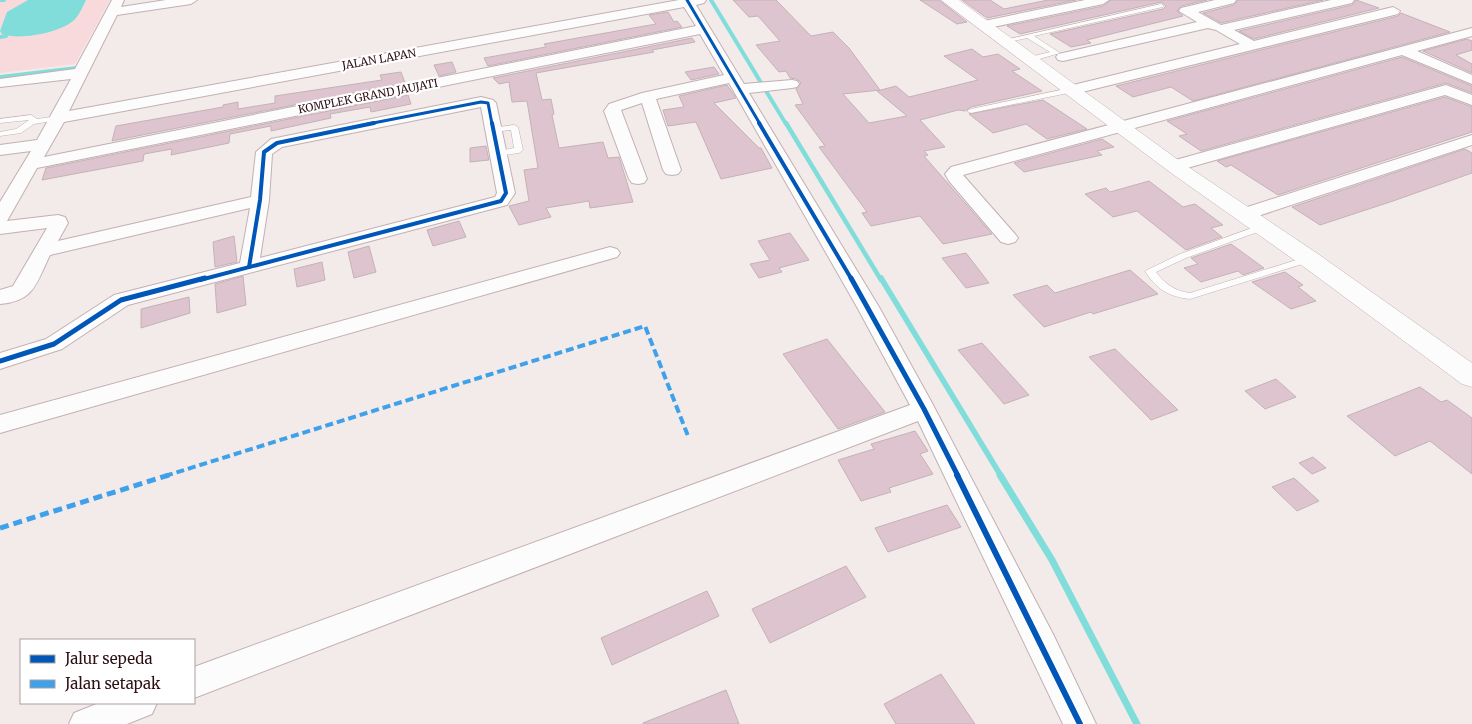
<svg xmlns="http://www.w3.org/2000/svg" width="1472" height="724" font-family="Merriweather,serif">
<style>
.green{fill:#f8dadc}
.water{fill:#81ddda}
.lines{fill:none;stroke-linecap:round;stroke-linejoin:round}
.stream-far3{stroke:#81ddda;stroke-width:4}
.stream-far2{stroke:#81ddda;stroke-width:4.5}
.stream-far1{stroke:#81ddda;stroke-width:5.5}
.stream{stroke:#81ddda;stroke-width:7}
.building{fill:#ddc4ce;stroke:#c4b2b8}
.service-casing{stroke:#c2b0b2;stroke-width:1}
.minor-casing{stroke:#c2b0b2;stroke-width:2}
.tertiary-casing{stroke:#c2b0b2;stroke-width:1}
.service{fill:#fdfcfc;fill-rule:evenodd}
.minor{fill:#fdfcfc;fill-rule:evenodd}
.tertiary{fill:#fdfcfc;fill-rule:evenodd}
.quiet-far1{stroke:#3ea1ea;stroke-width:4;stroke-dasharray:8 4;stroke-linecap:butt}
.quiet{stroke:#3ea1ea;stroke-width:5;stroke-dasharray:9 5;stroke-linecap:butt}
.cycleway-far3-casing{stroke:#fff;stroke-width:5}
.cycleway-far2-casing{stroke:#fff;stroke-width:6}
.cycleway-far1-casing{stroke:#fff;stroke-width:8}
.cycleway-casing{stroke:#fff;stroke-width:9}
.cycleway-far3{stroke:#0057b8;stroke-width:3}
.cycleway-far2{stroke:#0057b8;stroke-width:4}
.cycleway-far1{stroke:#0057b8;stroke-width:5}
.cycleway{stroke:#0057b8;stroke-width:6}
.labels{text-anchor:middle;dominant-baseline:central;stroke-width:4.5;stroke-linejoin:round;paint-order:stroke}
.far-street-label{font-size:11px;fill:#2d0f14;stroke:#fff}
</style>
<rect width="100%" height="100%" fill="#f3eaea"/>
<polygon class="green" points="0,0 110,0 75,64 0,73"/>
<path class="water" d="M28,0H86C83,6 80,13 76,18C65,32 19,41 2,34L0,31L7,12Z"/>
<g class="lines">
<g class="stream-far3">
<polyline points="0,0 4,0"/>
<polyline points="711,0 786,124"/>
<polyline points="0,37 6,36"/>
<polyline points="0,77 77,68"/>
</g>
<polyline class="stream-far2" points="786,123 881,280"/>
<polyline class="stream-far1" points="881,278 1001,476"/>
<polyline class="stream" points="1000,475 1052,560 1137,724"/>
</g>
<g class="building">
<polygon points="733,0 776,0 811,36 833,32 849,48 880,90 843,94 869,123 907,116 877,91 896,86 909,97 978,80 944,56 972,49 983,57 998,54 1020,69 1012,71 1042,91 971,107 965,111 958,110 920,120 945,147 924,151 928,155 924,156 992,234 943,244 920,216 871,226 862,213 867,212 819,147 825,146 795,105 803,104 796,89 801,83 797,79 790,78 786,71 779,72 756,45 780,41 758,16 749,17"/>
<polygon points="920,0 939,0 967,22 957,24"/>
<polygon points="962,0 990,0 1004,9 1048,0 1076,0 987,18"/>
<polygon points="1111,0 1207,0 1181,6 1177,11 1183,16 1087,40 1091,43 1071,47 1050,34 1163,9 1166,6 1161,2 1020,34 1007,26 1103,6"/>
<polygon points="1238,0 1323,0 1221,23 1203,13 1234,5"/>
<polygon points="1356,0 1379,8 1254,39 1239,31 1352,5"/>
<polygon points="668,12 674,22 677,21 682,27 488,66 484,58 546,47 544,44 656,24 649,15"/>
<polygon points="1401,13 1450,32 1193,101 1171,87 1133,97 1116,86 1398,16"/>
<polygon points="692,38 695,42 652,50 654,52 536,73 542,100 551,99 554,114 552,115 559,148 603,142 608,158 619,157 633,202 590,208 589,201 546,208 551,217 519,225 509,206 529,201 524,170 538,168 527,101 512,102 509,82 499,84 493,78"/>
<polygon points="1467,39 1472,41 1472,50 1456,55 1472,64 1472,73 1423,51"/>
<polygon points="1402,57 1472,86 1472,93 1446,83 1201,151 1179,136 1187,134 1167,121"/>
<polygon points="452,62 456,72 439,76 434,65"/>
<polygon points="714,67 719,74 691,80 685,72"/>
<polygon points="401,72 405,83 112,141 116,126 223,107 223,105 238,102 238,109 275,103 275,96 382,80 380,75"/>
<polygon points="727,85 736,98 714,103 759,148 761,148 772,168 721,179 696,122 668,126 663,110 684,107 679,96"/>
<polygon points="408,95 411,104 371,112 370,107 330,114 331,118 271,131 271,126 230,134 229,143 171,155 172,149 144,154 143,161 42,180 46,168"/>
<polygon points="1445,97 1472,107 1472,132 1278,195 1231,165 1226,167 1217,161"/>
<polygon points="1043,100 1087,129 1047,139 1026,124 993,133 969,114"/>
<polygon points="1102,139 1114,147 1097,151 1102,155 1024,172 1014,163"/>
<polygon points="486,146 489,160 470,162 470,148"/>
<polygon points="1465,149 1472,153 1472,173 1393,201 1320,225 1292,207"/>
<polygon points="1149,181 1183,207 1195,204 1223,225 1211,228 1222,237 1186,250 1137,211 1113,217 1085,194 1106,188 1110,192"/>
<polygon points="459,221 466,237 433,246 427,230"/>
<polygon points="790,233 809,260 779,268 782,272 759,278 750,264 770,260 758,241"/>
<polygon points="234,236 237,262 215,267 213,242"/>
<polygon points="1231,244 1264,268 1243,275 1238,271 1201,282 1184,268 1198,264 1191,258"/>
<polygon points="369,246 376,272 354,278 348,252"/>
<polygon points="966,253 989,283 966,288 942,258"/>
<polygon points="322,262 325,280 297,287 294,269"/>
<polygon points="1130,270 1158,294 1093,314 1091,312 1044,327 1013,295 1047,285 1055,293"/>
<polygon points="1285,272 1303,285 1298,287 1316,301 1291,309 1252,282"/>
<polygon points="243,276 246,305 217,313 215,284"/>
<polygon points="189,297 190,313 141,328 141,309"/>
<polygon points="827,339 885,412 838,429 783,354"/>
<polygon points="982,343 1029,395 1004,404 958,350"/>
<polygon points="1115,349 1178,410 1151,420 1089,357"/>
<polygon points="1276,379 1296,397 1265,409 1245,391"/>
<polygon points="1420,387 1441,402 1447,400 1472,418 1472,474 1430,441 1395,456 1347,416"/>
<polygon points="915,431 928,451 920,454 933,474 889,488 891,492 861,501 838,460 874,449 871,444"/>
<polygon points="1313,457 1326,468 1312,474 1299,463"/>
<polygon points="1294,478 1319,501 1297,511 1272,487"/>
<polygon points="947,505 961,527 888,552 875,528"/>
<polygon points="846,566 866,597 770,643 752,609"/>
<polygon points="707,591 719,616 612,665 601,638"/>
<polygon points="941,674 975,724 896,724 884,704"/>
<polygon points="726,690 739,724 643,724 643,723"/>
</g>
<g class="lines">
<defs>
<g id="service">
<polygon points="1161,4 1164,6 1163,7 1034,36 1060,53 1029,62 1026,62 1026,58 1050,52 1027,38 1004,43 1001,41"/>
<polygon points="1070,88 1074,90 1073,92 971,113 967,111 971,109"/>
<polygon points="31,115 37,119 58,116 62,118 58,120 34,124 21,133 0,136 0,132 16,129 29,120 0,123 0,119"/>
<polygon points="514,125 518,127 523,150 519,153 495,156 495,152 514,148 511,130 493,132 489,130 493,128"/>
<path d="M1263,224L1266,225V229L1186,258L1156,272C1165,284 1175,291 1190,293L1309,256L1312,257L1314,259L1312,261L1190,299C1169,297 1156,289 1145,271L1180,254Z"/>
</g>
<g id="minor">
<path d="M112,0H124L121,7L166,0H197L191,4L117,15L69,111L679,0H706L704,3L696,5L744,84L792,80L797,81L799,84L797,87L792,88L749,93L879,307L932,403L1054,636L1096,724H1063L918,421L194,698V667L910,405L857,307L729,83L656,99L681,170L678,174L672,175L666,174L663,170L642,103L621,110L647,179L644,183L638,184L632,183L629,179L604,111L609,104L642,93L724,75L700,34L37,168L7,221L58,215L65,217L68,223L58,241L251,197L256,152L271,139L481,97L493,100L496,103L515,193L507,205L128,305L62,349L0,369V353L46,339L114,295L240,263L250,208L50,255C36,283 35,301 0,304V290L13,286L47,228L0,234V202L31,151L0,155V145L37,140L71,79L0,87V79L75,69ZM684,7L696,26L44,157L64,122ZM481,107L497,193L495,197L260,258L269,200L272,154L282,147Z"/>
<polygon points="1085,0 1109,0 1103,4 984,29 977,25 984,21"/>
<polygon points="1215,0 1236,0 1234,3 1198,12 1221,25 1331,0 1354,0 1352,3 1234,30 1254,41 1393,7 1400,11 1398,14 1070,95 1065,93 1062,90 1065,87 1240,44 1216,30 1208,28 1063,61 1058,60 1056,57 1058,54 1063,53 1197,22 1179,11 1181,8"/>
<polygon points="1472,28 1472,36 1417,51 1472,75 1472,84 1402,55 963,175 1015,234 1018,238 1015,242 1008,244 1001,242 949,181 945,174 951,167"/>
<polygon points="1446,85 1472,95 1472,105 1445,95 1180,170 1174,171 1168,170 1165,166 1168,162"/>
<polygon points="1472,135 1472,145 1252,218 1245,220 1238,218 1236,214 1238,210"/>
<polygon points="610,247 617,249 620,253 617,257 0,433 0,415"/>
<polygon points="99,703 157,703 152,714 127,724 69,724 74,713"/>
</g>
<polygon id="tertiary" points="941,0 959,0 1181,162 1318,254 1472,363 1472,387 1462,384 1300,264 1167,170"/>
</defs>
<use href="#service" class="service-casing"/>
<use href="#minor" class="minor-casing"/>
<use href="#tertiary" class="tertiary-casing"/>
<use href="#service" class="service"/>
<use href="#minor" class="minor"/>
<use href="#tertiary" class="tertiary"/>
<polyline class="quiet-far1" points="165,476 645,326 688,436"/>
<polyline class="quiet" points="0,528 169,475"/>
<defs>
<g id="cycleway-far3">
<polyline points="687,0 760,124"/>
<polyline points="368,124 481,102 488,103 492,124"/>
</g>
<g id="cycleway-far2">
<polyline points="759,123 852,280"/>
<polyline points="249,267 260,200 264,152 277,143 374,123"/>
<polyline points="200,280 501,201 506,193 492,123"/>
</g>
<g id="cycleway-far1">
<polyline points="851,278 924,409 958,476"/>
<polyline points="0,361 54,344 121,300 205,278"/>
</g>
<polyline id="cycleway" points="957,475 1080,724"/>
</defs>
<use href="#cycleway-far3" class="cycleway-far3-casing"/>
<use href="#cycleway-far2" class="cycleway-far2-casing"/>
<use href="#cycleway-far1" class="cycleway-far1-casing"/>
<use href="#cycleway" class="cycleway-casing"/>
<use href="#cycleway-far3" class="cycleway-far3"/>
<use href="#cycleway-far2" class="cycleway-far2"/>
<use href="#cycleway-far1" class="cycleway-far1"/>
<use href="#cycleway" class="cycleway"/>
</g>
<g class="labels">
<g class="far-street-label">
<text transform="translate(379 59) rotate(-10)">JALAN LAPAN</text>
<text transform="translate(368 96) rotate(-11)">KOMPLEK GRAND JAUJATI</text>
</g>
</g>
<rect x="20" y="639" width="175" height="65" fill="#ffffff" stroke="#ab9fa1"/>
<rect x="30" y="655" width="25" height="8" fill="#0057b8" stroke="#ab9fa1"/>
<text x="65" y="664" font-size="15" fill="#2d0f14">Jalur sepeda</text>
<rect x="30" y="680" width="25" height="8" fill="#3ea1ea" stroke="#ab9fa1"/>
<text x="65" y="689" font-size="15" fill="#2d0f14">Jalan setapak</text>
</svg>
